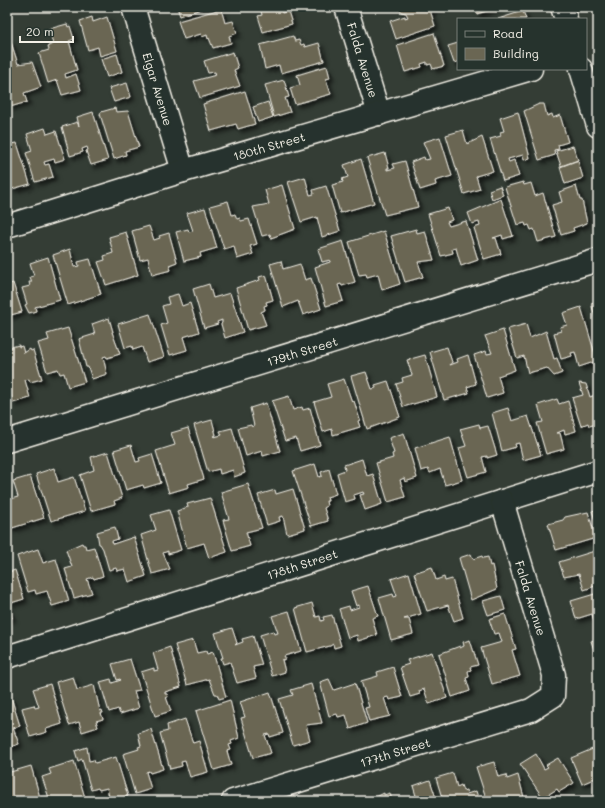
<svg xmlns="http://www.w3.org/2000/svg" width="605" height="808" font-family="Mali,sans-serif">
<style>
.building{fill:#6a6653;stroke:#f4f1e8;filter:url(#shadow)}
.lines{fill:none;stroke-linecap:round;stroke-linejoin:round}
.minor-casing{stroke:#f4f1e8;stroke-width:25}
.minor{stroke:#26332d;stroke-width:22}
.labels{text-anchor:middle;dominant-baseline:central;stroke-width:4;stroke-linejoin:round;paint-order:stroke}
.street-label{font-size:12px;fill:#f4f1e8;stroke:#26332d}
</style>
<defs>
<filter id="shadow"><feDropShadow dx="3.5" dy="3.5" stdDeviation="2" flood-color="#0009"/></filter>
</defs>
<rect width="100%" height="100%" fill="#343d35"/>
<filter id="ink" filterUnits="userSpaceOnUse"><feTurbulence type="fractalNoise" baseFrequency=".025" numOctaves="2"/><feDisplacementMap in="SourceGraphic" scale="8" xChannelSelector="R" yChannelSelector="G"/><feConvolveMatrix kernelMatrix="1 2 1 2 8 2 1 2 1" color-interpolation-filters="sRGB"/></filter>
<g filter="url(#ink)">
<g class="building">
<polygon points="177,7 207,7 180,16"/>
<polygon points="260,7 291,7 281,9 282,13 288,11 292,24 263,32 258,16 262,15"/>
<polygon points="400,7 443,7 430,10 435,26 396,39 390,21 405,16 405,18 408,17 406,13 401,12"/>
<polygon points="475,7 499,7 477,14"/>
<polygon points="221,9 225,23 233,21 237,33 229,36 231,43 213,48 209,38 208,39 207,35 202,37 201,34 184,39 178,21"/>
<polygon points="523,11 526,19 498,19"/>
<polygon points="92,17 93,22 107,17 117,51 100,56 98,47 88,50 80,21"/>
<polygon points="67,24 68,27 70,26 74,39 69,41 77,70 65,74 66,78 76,74 81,90 62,95 57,80 48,83 39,53 49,50 48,46 53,44 49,29"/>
<polygon points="434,33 444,66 433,69 431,64 427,65 427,62 421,64 422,67 405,72 397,45"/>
<polygon points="293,36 295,41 299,40 301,45 304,44 305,47 319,43 324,61 281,73 279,65 265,69 260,45"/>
<polygon points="11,42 18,64 32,62 41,87 24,93 27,102 10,107 7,98 7,43"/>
<polygon points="458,43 458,62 454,63 448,46"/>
<polygon points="233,52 238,68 234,70 240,86 200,98 194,81 216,75 215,72 208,73 204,61"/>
<polygon points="117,54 122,72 107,77 101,59"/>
<polygon points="327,66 330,78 326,79 331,94 295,104 290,88 300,85 297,75"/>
<polygon points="284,80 289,97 285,98 290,112 274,117 265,85"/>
<polygon points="127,83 131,97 114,102 109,88"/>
<polygon points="245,91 255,124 238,129 236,124 211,131 203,104"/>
<polygon points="268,102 273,117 258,122 253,107"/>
<polygon points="539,104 544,104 547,116 552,114 553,118 560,115 568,142 558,145 559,149 554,150 555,155 539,160 524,111"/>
<polygon points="115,108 116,112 128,111 139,147 125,151 126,155 114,159 100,114 101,112"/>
<polygon points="93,112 108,160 91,165 86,151 88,150 87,147 82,149 83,152 70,156 62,127 77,122 79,126 77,117"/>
<polygon points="518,112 530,158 524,160 523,155 508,159 509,162 514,160 519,176 503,181 490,139 501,136 500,132 504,131 500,118"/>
<polygon points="45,128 47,134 56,131 65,159 55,162 54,159 44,162 45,165 49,164 53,177 35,182 26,153 32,151 27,134"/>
<polygon points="463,130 467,144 482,137 493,171 476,176 480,189 464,194 446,135"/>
<polygon points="440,137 452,176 435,181 436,185 420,190 411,162 424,157 425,160 430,159 423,142"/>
<polygon points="17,143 30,184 12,189 7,175 7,145"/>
<polygon points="573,146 578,160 561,166 556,151"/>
<polygon points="385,153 389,168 387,168 387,170 395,168 393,164 405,161 418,207 385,215 367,158"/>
<polygon points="361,159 374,203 340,213 332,185 343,182 342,179 348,177 344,165"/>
<polygon points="576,161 578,161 583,178 565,184 560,167"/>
<polygon points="305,177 310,195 314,194 313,190 326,186 340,231 322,237 317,217 301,222 288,182"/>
<polygon points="523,182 524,185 531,183 535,196 543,193 556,237 538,242 534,229 531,230 529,225 526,226 525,223 517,225 505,187"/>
<polygon points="282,185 295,229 271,238 270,234 262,236 253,207 269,204 265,190"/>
<polygon points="500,186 503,195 492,199 489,190"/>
<polygon points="576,186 580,200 582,200 587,223 573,228 574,231 561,235 552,205 562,202 559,192"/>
<polygon points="501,199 513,236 503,239 502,235 493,238 496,238 501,254 484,259 474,228 480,226 479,222 472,224 468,213"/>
<polygon points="228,201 232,215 235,214 237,219 240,218 241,221 249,219 257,244 250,246 253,254 237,259 234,246 224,249 210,206"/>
<polygon points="205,208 217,248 200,253 201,257 184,261 176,232 188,229 189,232 193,231 187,213"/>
<polygon points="448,208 452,220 447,222 449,226 466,221 478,260 461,266 456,248 452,249 453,253 441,256 428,214"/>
<polygon points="149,226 154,240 160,238 159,236 169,233 177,262 169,265 171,270 152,275 148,258 140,260 132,231"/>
<polygon points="416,229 417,233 425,231 434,260 418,262 423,277 405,282 391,236"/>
<polygon points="384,231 400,284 382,290 378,274 367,277 366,274 359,275 349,242"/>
<polygon points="126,232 138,275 106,285 98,262 105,260 104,256 113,253 109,237"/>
<polygon points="343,241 355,282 342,286 341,284 338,285 343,301 326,306 315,267 330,262 330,260 322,262 318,249"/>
<polygon points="70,249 74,267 79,266 78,262 90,259 101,294 68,305 53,255"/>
<polygon points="48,257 60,300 35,307 36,311 29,313 25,305 27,304 22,288 30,286 29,282 32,282 30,277 34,276 30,263"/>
<polygon points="281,261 283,269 300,264 305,280 311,278 321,309 303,315 298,301 283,307 270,264"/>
<polygon points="266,275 273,300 266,302 267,305 264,306 265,310 261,312 266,325 248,330 236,288 260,280 259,277"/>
<polygon points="13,283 22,312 7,316 7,285"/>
<polygon points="209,284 213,298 230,293 243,332 225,338 221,324 222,323 222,320 217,322 218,324 204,328 193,289"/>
<polygon points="178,294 182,306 190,303 199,332 183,337 187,350 170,355 161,325 167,323 162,306 169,304 167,297"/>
<polygon points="598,301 598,327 591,303"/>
<polygon points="581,307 597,361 579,367 575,352 571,353 572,356 561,359 554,333 561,331 560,327 567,325 563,313"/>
<polygon points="150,314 164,357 147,362 142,347 133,350 132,346 125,348 118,324"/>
<polygon points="109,318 113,332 112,332 120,354 107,358 106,356 103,357 107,374 92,379 88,367 86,367 79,339 95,334 92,324"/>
<polygon points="526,324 530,338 546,331 554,359 557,358 562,373 554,376 547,368 528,373 524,356 517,358 508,329"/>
<polygon points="68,328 85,382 68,387 64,373 60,374 58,369 47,372 38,343 49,340 47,334"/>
<polygon points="503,330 515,370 498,376 503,393 487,398 474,355 486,351 487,354 492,353 485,336"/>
<polygon points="19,345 19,347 22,346 24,353 30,349 31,351 33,350 42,379 30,382 29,379 25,380 30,398 13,403 7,382 7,348"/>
<polygon points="447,347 452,362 450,365 458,362 457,359 468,355 476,384 467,387 469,393 444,400 430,352"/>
<polygon points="425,355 437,397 403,407 396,384 403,382 402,378 412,375 407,360"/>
<polygon points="366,372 372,389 376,388 375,385 388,381 400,417 367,429 351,376"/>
<polygon points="344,379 352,402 354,401 360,420 358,421 360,427 333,435 332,429 323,432 314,402 331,397 327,384"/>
<polygon points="579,383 586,384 590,397 598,394 598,427 597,424 589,426 588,423 581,426 572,398 583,395"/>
<polygon points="289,396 293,410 302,407 303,410 310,408 320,445 300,451 296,438 285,441 272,401"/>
<polygon points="557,399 559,404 568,401 576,431 565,434 564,430 557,433 560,433 564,449 546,454 537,423 543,422 538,405"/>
<polygon points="266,403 280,451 263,456 262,451 246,456 238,428 251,425 252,427 254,426 250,408"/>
<polygon points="508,408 512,421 528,416 541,455 523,460 519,443 515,444 516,447 502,451 492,413"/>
<polygon points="212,420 216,435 214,436 214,437 222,435 220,431 232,428 245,473 234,477 233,470 220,474 219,469 208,472 194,425"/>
<polygon points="479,424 480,428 488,426 497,455 487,458 487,456 482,457 486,472 468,477 459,448 466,446 460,429"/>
<polygon points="188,428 204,479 188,484 189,487 169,493 156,451 175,445 171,433"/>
<polygon points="404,433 417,478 405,482 404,478 400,480 405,497 388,502 376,463 393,458 392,454 394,453 389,438"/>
<polygon points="450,437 462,480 445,485 440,469 430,473 428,469 421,471 415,448"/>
<polygon points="131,445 136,462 140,461 139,458 152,454 161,483 144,488 143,485 126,490 114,450"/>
<polygon points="108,452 122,498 114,501 115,504 91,511 80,475 94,470 91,457"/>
<polygon points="362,459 367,476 373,474 382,504 365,510 360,495 364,494 363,492 354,495 355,499 345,502 337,473 345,470 344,465"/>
<polygon points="315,464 319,477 322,476 321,472 329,469 336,494 327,497 328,501 326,501 327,506 324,508 328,521 311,526 293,471"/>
<polygon points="54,468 58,482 74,477 85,511 51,521 36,474"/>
<polygon points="30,476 44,518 9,529 7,500 18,497 13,481"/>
<polygon points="248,484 262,528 246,532 250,546 232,551 223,520 229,519 221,492"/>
<polygon points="293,489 305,529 287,534 283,516 279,517 280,521 267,525 258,495 275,490 276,494"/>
<polygon points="210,498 227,552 209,558 204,543 187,548 177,511 188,507 187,504"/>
<polygon points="598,509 598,528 592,511"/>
<polygon points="169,510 181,550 168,554 168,551 163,553 170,569 152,574 141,535 156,530 151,515"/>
<polygon points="588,512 596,538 556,550 548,524 563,520 565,517"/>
<polygon points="115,527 118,539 112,541 113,544 134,537 146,576 129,582 125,569 117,571 116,568 109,570 103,549 100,544 99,544 97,532"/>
<polygon points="82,543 83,545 85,545 86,549 94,547 103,576 94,579 93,577 87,579 92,593 74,598 65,569 72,567 66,550"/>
<polygon points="38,549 43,563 56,559 69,601 52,606 47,591 36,594 35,590 28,592 17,556"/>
<polygon points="598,550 598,585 584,590 579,574 564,577 559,562"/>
<polygon points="471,554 473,559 482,556 483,558 488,557 490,566 492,565 497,589 471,600 459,558"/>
<polygon points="432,567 436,580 444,577 445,581 452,579 463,618 454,621 448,605 427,611 414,573"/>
<polygon points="15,570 24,599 11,603 10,600 7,601 7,573"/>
<polygon points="409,573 421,614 404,619 409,619 413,634 391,640 379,598 393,594 394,597 397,596 391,579"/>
<polygon points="368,586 378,616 372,618 377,635 358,641 357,635 348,638 339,609 349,606 350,610 359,607 359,605 356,606 351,591"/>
<polygon points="598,593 598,623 595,624 592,614 576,619 571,601"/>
<polygon points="501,596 505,610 488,615 483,601"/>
<polygon points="312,603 316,617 320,616 321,621 324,620 323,617 332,615 341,646 334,648 333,644 330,646 307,652 295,608"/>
<polygon points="7,604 12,618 7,620"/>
<polygon points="289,611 301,651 284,656 286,659 282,660 285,672 272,676 260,635 273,631 274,634 278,633 272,616"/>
<polygon points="505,614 516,649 512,650 520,676 492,684 481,648 502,642 499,633 494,634 489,619"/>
<polygon points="232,628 237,643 235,645 243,642 242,639 253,636 262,665 253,667 256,678 237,683 230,662 223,664 221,658 223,658 215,633"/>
<polygon points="598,639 598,662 591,641"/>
<polygon points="193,640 197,653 206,651 207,654 213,652 226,697 219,699 217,694 215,694 209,679 187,685 175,645"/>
<polygon points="470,640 478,665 470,667 471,670 468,671 469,677 466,678 470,691 452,697 439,654 460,646 460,648 464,646 463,642"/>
<polygon points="170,647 181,687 165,692 165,694 167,694 168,697 166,697 171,711 155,716 141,672 154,668 154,671 158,670 153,653"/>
<polygon points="432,652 447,698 429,704 424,689 419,691 420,694 410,697 400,667 409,664 407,660"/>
<polygon points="130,659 140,690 134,691 139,708 120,714 118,709 109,712 100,682 111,679 112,683 121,680 120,679 117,680 112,664"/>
<polygon points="393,667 402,697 389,700 388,697 384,698 390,716 369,721 365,708 369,707 361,681 378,676 377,672"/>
<polygon points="73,677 77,690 94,685 100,711 102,710 103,713 101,713 103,719 96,721 98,727 82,732 79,722 69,725 56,682"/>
<polygon points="329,679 334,690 355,683 367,723 350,729 346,715 338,717 337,714 329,716 320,682"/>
<polygon points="50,684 62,724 46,729 47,732 30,737 22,708 34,705 35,708 39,707 33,689"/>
<polygon points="311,684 322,723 306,725 310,740 293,745 279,699 293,695 291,690"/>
<polygon points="270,692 283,733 270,737 269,734 265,735 271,753 253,758 241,718 245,717 240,702"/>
<polygon points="11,697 20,726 13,728 19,744 7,748 7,698"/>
<polygon points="230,700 239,738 231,741 232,744 229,745 231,750 227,751 231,765 214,770 196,711"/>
<polygon points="185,719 193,743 199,741 208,772 190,777 185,761 181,762 182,766 170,769 160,733 168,731 167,725"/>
<polygon points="151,729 163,769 150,773 149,771 146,772 151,789 135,794 123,754 139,749 138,747 141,746 138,733"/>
<polygon points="598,741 598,777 582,784 571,758 595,748 593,743"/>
<polygon points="87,747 89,761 94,760 95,763 116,757 128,796 110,801 107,788 99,790 98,788 91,790 82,759 78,761 75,751"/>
<polygon points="536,754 544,769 548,767 546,765 558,758 574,783 559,792 557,789 543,798 520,764"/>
<polygon points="74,761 86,801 50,801 42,777 51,774 49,769"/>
<polygon points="494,762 498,777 506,775 507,779 518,775 525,801 487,801 476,767"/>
<polygon points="31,766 41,801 7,801 7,773"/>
<polygon points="453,773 457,787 461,785 463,791 466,790 467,794 476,791 479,801 443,801 436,778"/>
<polygon points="430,780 437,801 410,801 417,799 413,786"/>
<polygon points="384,793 384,795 390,793 392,801 375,801 374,798"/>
</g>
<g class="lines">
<defs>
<g id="minor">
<polyline points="133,7 183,171"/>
<polyline points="346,7 379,114"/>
<polyline points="562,7 566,19"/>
<polyline points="581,69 598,126"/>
<polyline points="7,226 183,171 531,69"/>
<polyline points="7,441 598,260"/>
<polyline points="7,657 598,471"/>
<polyline points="233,801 531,710 553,696 554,675 502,501"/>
</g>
</defs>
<use href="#minor" class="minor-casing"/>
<use href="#minor" class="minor"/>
</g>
</g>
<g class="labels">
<g class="street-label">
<text transform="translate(363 60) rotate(73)">Falda Avenue</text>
<text transform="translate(158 89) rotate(73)">Elgar Avenue</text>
<text transform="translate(269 146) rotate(-16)">180th Street</text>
<text transform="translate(302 351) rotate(-17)">179th Street</text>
<text transform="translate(302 564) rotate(-18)">178th Street</text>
<text transform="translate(531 598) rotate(73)">Falda Avenue</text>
<text transform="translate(395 752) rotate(-17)">177th Street</text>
</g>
</g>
<rect width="605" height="808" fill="none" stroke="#26332d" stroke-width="24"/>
<rect x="12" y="12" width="581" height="784" fill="none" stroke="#f4f1e8" stroke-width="1.5" filter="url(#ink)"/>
<rect x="457" y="18" width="130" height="52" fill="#26332d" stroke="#787f78"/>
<rect x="465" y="31" width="20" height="6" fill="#26332d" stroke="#787f78"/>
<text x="493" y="38" font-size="12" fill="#f4f1e8">Road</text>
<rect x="465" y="48" width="20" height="12" fill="#6a6653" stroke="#787f78"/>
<text x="493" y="58" font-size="12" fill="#f4f1e8">Building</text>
<path d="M20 36v6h53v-6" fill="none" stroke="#f4f1e8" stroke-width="2"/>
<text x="26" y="36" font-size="12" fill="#f4f1e8" stroke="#26332d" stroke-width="3" paint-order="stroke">20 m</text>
</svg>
